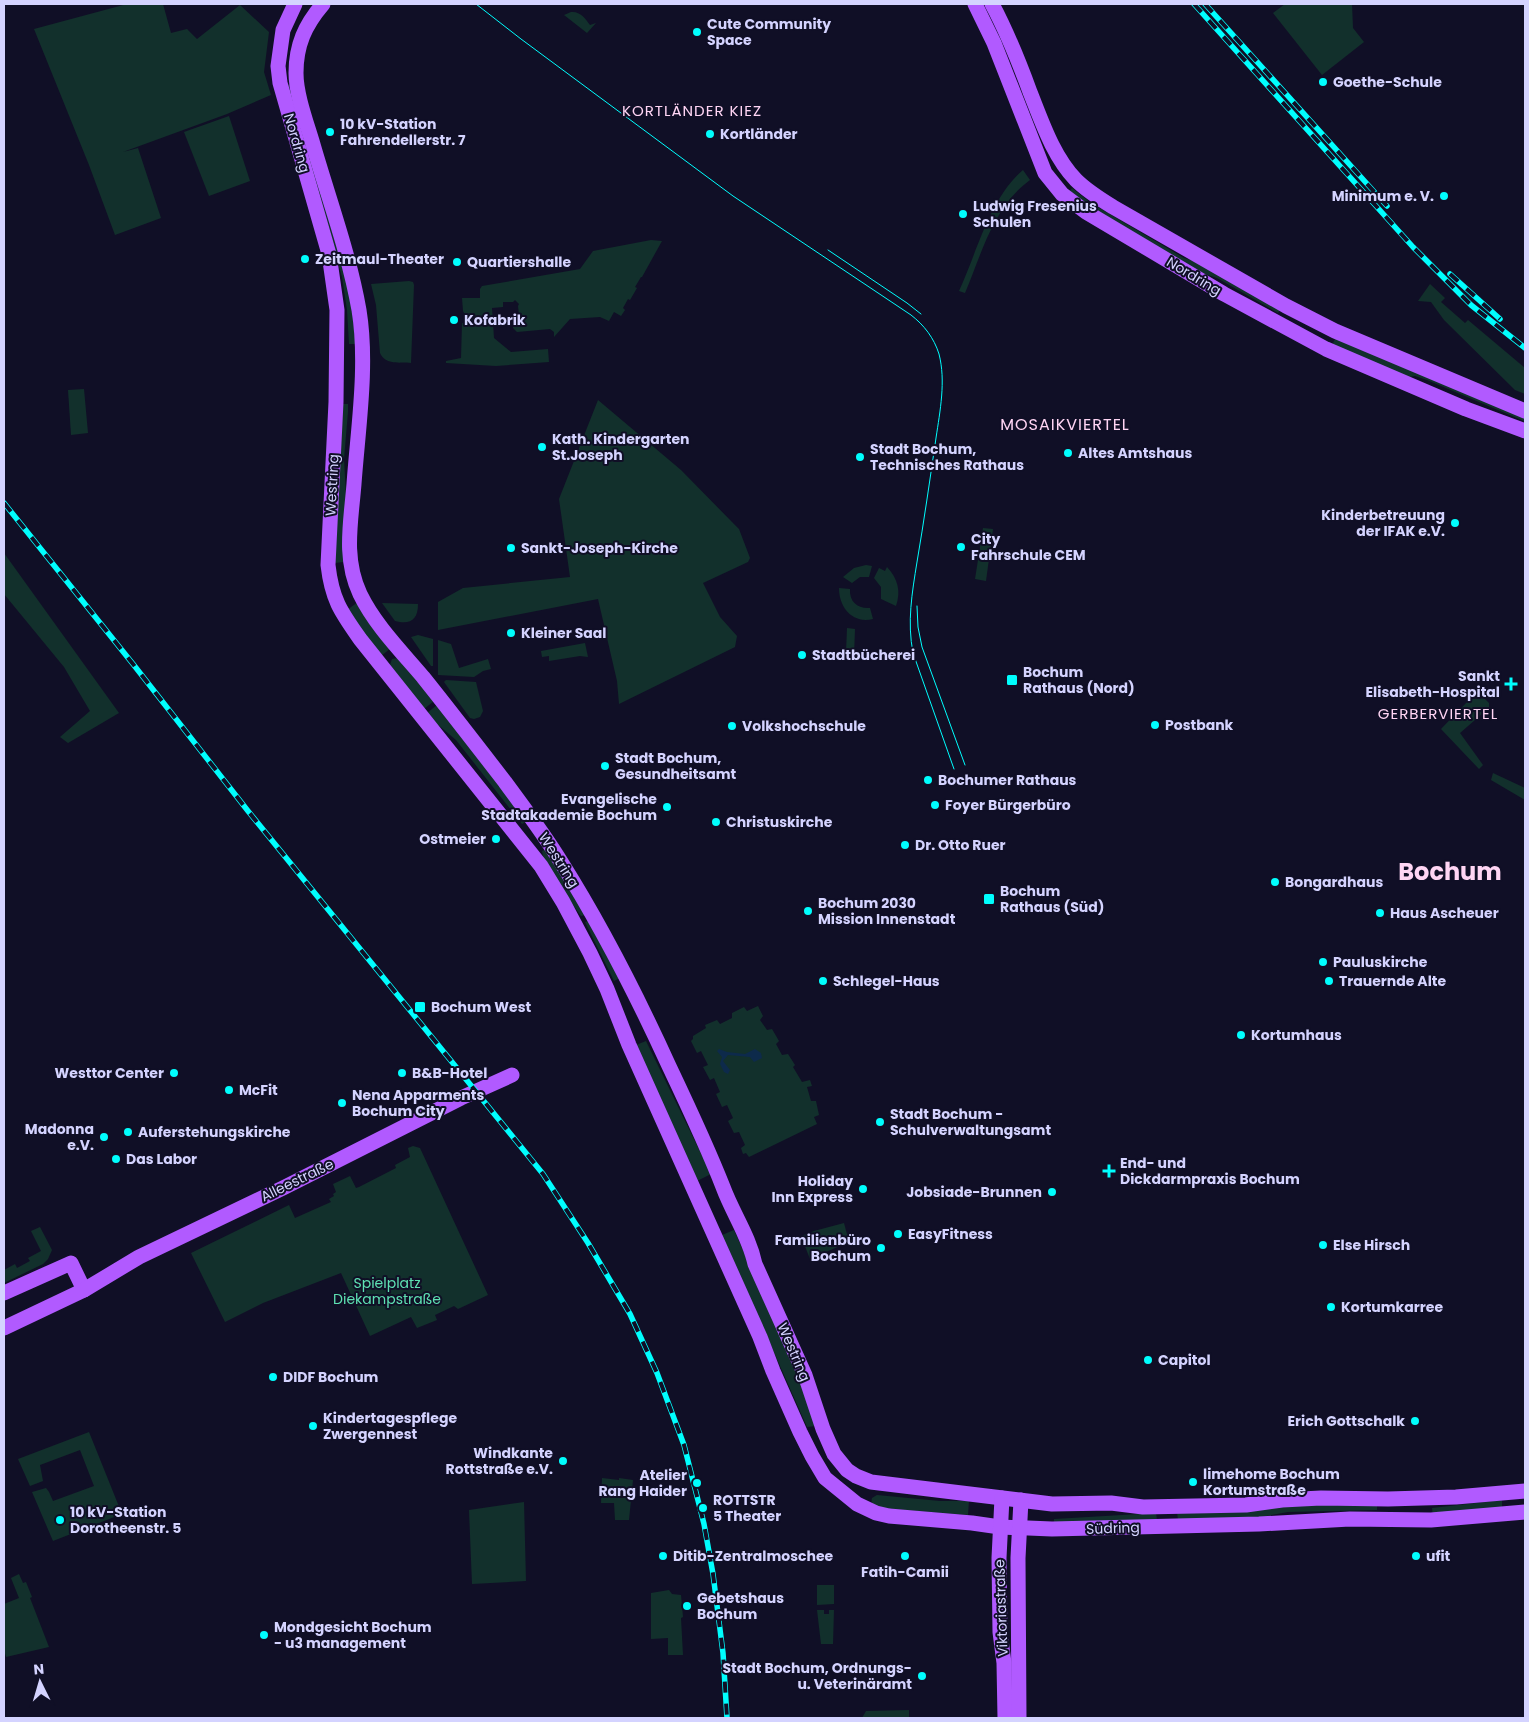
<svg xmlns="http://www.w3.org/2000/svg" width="1529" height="1722" font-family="Poppins,sans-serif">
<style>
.green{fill:#12302c}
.water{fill:#0d2a4b}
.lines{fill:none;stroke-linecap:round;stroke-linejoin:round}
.major{stroke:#b15aff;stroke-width:15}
.tram{stroke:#00fefe;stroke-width:1}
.rail-casing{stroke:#00fefe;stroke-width:5.5}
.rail{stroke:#100f26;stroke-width:4;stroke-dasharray:11;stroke-linecap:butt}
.poi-dot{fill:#00fefe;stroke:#100f26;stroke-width:2}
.labels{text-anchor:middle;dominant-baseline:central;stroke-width:4;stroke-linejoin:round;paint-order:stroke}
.poi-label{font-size:14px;font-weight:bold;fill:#d4d3ff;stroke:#100f26;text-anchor:start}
.street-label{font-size:14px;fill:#d4d3ff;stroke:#100f26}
.park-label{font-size:14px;fill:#5ee1b3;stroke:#100f26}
.neighbourhood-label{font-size:15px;letter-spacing:1px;fill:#ffd5f4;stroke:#100f26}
.quarter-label{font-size:16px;letter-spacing:1px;fill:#ffd5f4;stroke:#100f26}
.town-label{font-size:24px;font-weight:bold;fill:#ffd5f4;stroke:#100f26}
</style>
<rect width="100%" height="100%" fill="#100f26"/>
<g class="green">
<polygon points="127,4 163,4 171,33 187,29 197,39 240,5 269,32 264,72 271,95 227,114 123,152 138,148 161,218 115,235 89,165 34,29"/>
<polygon points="1285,4 1352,4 1353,28 1364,42 1322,75 1273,13"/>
<path d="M571,12C580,11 585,18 590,25L596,23L587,33L564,15Z"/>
<polygon points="291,84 344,272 350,296 356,344 349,344 347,310 342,277 287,85"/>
<polygon points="229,116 250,181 209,196 184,132"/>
<path d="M1023,170L1030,180C993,207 982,253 965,293L959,291C977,252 990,198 1023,170Z"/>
<polygon points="1072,188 1091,203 1184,258 1201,263 1280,310 1278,313 1217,278 1205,274 1088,206 1069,192"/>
<polygon points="651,240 662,241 642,277 641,277 635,287 637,288 630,300 628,299 623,308 625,310 621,316 614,312 609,321 600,317 570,319 554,337 554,332 550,329 517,332 513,328 512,315 519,315 518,306 519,304 515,300 513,302 503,302 503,307 492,308 494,338 511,352 548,349 549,362 496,366 446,363 446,361 461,358 462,323 467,323 467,316 465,315 463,311 462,298 480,298 480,289 482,286 580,269 593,251"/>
<path d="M409,281L413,282L414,285L411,363C400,362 385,365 380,353L376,305L371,284Z"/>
<polygon points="1430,284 1445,298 1441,302 1465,323 1468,320 1525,368 1525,394 1515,390 1444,320 1431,302 1418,301"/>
<polygon points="1336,337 1525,418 1524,421 1427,380 1415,376 1409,377 1332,345"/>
<polygon points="84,389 88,433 71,435 68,390"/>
<polygon points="598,400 681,470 732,522 739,529 750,558 748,562 703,583 720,617 737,636 735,647 619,704 617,681 598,599 438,630 438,602 463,588 570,577 559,499"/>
<polygon points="343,404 348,404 348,412 344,459 346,495 343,562 335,563"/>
<polygon points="983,528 993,529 986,581 975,579"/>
<polygon points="4,553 119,713 68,743 60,737 90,711 64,667 4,594"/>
<polygon points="866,565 872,566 869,577 860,577 852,583 843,577 854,568"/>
<path d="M887,567C898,579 901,591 896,606L881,599V587L874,578L879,568L885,571Z"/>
<path d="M839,588L850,589C849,602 858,609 870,608L873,619C852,624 839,607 839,588Z"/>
<polygon points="358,602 391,648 381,656 347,610"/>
<path d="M382,603L418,604C418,620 410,625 395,621Z"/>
<polygon points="847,628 855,629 854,656 853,660 850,661 846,653"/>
<polygon points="418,635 433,639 433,666 431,666 411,637"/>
<polygon points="438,640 451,644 459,668 488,659 491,669 483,671 474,677 438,675"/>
<polygon points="585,643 588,657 580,656 549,661 549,656 542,657 541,651"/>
<polygon points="398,658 434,701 424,709 390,665 392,659"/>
<polygon points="446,680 476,682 483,711 480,717 474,719 470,718 444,682"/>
<polygon points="1484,698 1489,703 1489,716 1483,713 1460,733 1483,765 1479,769 1441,729 1470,699"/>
<polygon points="437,705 527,821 522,824 456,740 437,724 427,713"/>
<polygon points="1493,773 1525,788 1525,800 1491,780"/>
<path d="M545,850L586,915L581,916C570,900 544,868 542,851Z"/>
<polygon points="589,921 620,978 614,981 585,922"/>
<polygon points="758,1006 763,1016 760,1020 767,1030 772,1029 779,1041 776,1044 782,1055 788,1054 795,1065 793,1067 802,1082 810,1080 812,1086 807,1087 811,1101 816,1101 819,1115 814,1117 817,1124 749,1157 746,1153 743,1154 741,1148 745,1145 739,1132 734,1133 728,1121 733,1118 727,1105 722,1107 716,1094 720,1092 714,1078 710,1080 703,1067 708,1065 701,1051 697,1053 691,1041 693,1039 693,1036 706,1028 705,1025 717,1020 720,1024 732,1018 732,1013 744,1007 747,1011"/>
<polygon points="646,1041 711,1174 697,1181 636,1045"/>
<polygon points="413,1146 420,1148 488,1295 458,1309 454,1306 435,1315 437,1320 417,1328 411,1317 370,1336 341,1273 263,1303 225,1322 191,1253 289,1205 295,1218 331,1202 329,1199 334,1196 333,1194 336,1192 333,1184 350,1176 356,1188 359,1187 396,1168 395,1165 410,1157 408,1148"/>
<polygon points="844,1223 849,1242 810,1259 801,1236 814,1231"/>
<polygon points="40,1227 52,1250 48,1259 43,1264 4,1283 4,1270 15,1264 17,1268 30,1261 28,1258 41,1251 31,1231"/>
<polygon points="734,1230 799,1376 816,1426 807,1427 722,1235"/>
<polygon points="89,1432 122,1514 53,1541 32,1492 46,1488 49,1492 53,1501 94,1486 80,1450 40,1465 43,1481 30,1486 18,1459"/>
<polygon points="602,1478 619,1480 619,1478 633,1480 629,1520 615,1520 614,1503 601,1503"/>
<path d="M877,1495L940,1501H969L968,1515L879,1508C875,1505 870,1504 872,1498Z"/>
<polygon points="1502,1500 1502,1509 1433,1517 1432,1508"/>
<polygon points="524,1502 526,1581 472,1584 469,1510"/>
<polygon points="1279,1505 1377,1505 1377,1510 1288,1512 1255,1518 1178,1520 1177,1512"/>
<polygon points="1156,1513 1157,1520 1054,1524 1054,1519"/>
<polygon points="19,1574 23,1583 26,1582 32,1597 30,1598 49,1647 6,1657 4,1650 4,1604 19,1598 11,1578"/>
<polygon points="817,1585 834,1585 834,1604 817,1605"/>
<polygon points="669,1590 672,1594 681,1595 683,1617 681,1618 683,1655 668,1655 668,1638 651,1639 651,1593"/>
<polygon points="817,1610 824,1610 824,1614 829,1614 829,1610 834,1610 833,1644 821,1644"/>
<polygon points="909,1710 909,1718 862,1718 866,1711"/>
</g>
<polygon class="water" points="719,1049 727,1052 745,1054 755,1049 761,1053 762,1058 754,1062 750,1057 728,1055 723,1061 730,1070 728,1074 724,1072 720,1064 722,1057 717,1051"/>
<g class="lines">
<g class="major">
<path d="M295,4L283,30L278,66L280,83L329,254L337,310L336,402L328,565C332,600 341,612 360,639L541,866L563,902L590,953L607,989L629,1045L760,1337L773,1371L800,1432L812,1456L825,1478L857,1504L876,1513L889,1516L972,1523L1000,1527L1052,1529L1259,1524L1350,1519L1431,1520L1525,1512"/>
<path d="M323,4C305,25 296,45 296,73C296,94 306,121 312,141C328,197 349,253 359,310C368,365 358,428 354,484C351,522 343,558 360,594C375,625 401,651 423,677C451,712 478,747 505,782C524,808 544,834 561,862C602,927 637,996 669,1066C688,1106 707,1146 723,1187C733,1214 749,1236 755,1264L805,1375L823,1429L834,1454L847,1470L856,1476L871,1482L1052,1504L1111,1503L1143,1507L1246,1505L1282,1500L1321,1498L1388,1499L1456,1497L1525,1491"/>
<polyline points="975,4 994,43 1045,173 1062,194 1086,212 1224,294 1326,349 1466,409 1525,431"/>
<path d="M992,4C1007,32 1019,62 1030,92C1042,122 1053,156 1076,180C1087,191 1100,199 1113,207L1286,306L1335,331L1525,411"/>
<polyline points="4,1293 71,1263 84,1290"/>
<polyline points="4,1328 84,1290 139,1257 283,1188 461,1098 512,1075"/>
<polyline points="1002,1498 999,1558 1000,1632 1004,1663 1005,1718"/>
<polyline points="1019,1718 1018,1558 1021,1500"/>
</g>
<g class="tram">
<path d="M476,4L521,39L733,196L911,315C924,325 934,338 939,354C946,381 940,411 936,438C930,479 924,521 917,562C912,593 907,622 913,653L954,769"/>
<polyline points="828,250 907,303 921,314"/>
<polyline points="917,606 918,627 922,647 965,765"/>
</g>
<defs>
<g id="rail">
<polyline points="1194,4 1413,247 1471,305 1525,348"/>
<polyline points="1205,4 1387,206"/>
<polyline points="1450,274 1500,319"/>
<polyline points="4,503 133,664 248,811 543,1174 588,1243 630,1314 657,1373 684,1445 704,1524 713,1574 723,1653 727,1718"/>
</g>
</defs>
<use href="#rail" class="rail-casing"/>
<use href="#rail" class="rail"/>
</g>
<g class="poi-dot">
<circle cx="697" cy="32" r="5"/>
<circle cx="1323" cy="82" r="5"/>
<circle cx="330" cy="132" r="5"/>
<circle cx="710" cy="134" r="5"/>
<circle cx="1444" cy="196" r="5"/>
<circle cx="963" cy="214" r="5"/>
<circle cx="305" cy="259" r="5"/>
<circle cx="457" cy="262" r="5"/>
<circle cx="454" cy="320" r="5"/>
<circle cx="542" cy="447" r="5"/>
<circle cx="1068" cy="453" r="5"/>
<circle cx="860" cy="457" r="5"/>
<circle cx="1455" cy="523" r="5"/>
<circle cx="961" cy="547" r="5"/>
<circle cx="511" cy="548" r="5"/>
<circle cx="511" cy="633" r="5"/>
<circle cx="802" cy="655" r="5"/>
<rect x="1006" y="674" width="12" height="12" rx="2.5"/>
<path d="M1508.5 676.5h5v5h5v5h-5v5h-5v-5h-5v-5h5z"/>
<circle cx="1155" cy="725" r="5"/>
<circle cx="732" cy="726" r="5"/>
<circle cx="605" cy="766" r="5"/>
<circle cx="928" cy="780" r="5"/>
<circle cx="935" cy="805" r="5"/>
<circle cx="667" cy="807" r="5"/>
<circle cx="716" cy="822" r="5"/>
<circle cx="496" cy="839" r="5"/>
<circle cx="905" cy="845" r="5"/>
<circle cx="1275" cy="882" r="5"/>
<rect x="983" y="893" width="12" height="12" rx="2.5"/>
<circle cx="808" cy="911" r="5"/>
<circle cx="1380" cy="913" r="5"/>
<circle cx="1323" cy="962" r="5"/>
<circle cx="823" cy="981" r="5"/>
<circle cx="1329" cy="981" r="5"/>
<rect x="414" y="1001" width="12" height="12" rx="2.5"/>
<circle cx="1241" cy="1035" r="5"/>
<circle cx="174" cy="1073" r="5"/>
<circle cx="402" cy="1073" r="5"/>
<circle cx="229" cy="1090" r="5"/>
<circle cx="342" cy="1103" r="5"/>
<circle cx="880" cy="1122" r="5"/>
<circle cx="128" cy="1132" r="5"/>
<circle cx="104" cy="1137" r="5"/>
<circle cx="116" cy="1159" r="5"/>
<path d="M1106.5 1163.5h5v5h5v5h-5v5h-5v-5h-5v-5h5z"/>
<circle cx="863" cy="1189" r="5"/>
<circle cx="1052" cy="1192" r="5"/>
<circle cx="898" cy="1234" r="5"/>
<circle cx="1323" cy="1245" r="5"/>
<circle cx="881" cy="1248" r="5"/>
<circle cx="1331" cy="1307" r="5"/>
<circle cx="1148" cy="1360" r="5"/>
<circle cx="273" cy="1377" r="5"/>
<circle cx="1415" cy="1421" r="5"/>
<circle cx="313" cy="1426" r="5"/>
<circle cx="563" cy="1461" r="5"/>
<circle cx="1193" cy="1482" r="5"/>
<circle cx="697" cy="1483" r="5"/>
<circle cx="703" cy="1508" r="5"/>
<circle cx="60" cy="1520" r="5"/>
<circle cx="663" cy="1556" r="5"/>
<circle cx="905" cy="1556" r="5"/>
<circle cx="1416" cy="1556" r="5"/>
<circle cx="687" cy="1606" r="5"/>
<circle cx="264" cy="1635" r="5"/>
<circle cx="922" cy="1676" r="5"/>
</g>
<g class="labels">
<g class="poi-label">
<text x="707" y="24">Cute Community<tspan x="707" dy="16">Space</tspan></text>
<text x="1333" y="82">Goethe-Schule</text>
<text x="340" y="124">10 kV-Station<tspan x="340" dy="16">Fahrendellerstr. 7</tspan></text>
<text x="720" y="134">Kortländer</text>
<text x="1434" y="196" text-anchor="end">Minimum e. V.</text>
<text x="973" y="206">Ludwig Fresenius<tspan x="973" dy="16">Schulen</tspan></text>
<text x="315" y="259">Zeitmaul-Theater</text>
<text x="467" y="262">Quartiershalle</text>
<text x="464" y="320">Kofabrik</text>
<text x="552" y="439">Kath. Kindergarten<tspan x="552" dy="16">St.Joseph</tspan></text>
<text x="870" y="449">Stadt Bochum,<tspan x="870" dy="16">Technisches Rathaus</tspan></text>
<text x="1078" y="453">Altes Amtshaus</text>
<text x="1445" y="515" text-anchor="end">Kinderbetreuung<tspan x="1445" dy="16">der IFAK e.V.</tspan></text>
<text x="971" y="539">City<tspan x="971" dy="16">Fahrschule CEM</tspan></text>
<text x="521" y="548">Sankt-Joseph-Kirche</text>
<text x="521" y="633">Kleiner Saal</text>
<text x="812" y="655">Stadtbücherei</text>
<text x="1023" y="672">Bochum<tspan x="1023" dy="16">Rathaus (Nord)</tspan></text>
<text x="1500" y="676" text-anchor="end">Sankt<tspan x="1500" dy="16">Elisabeth-Hospital</tspan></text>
<text x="1165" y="725">Postbank</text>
<text x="742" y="726">Volkshochschule</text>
<text x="615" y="758">Stadt Bochum,<tspan x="615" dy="16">Gesundheitsamt</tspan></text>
<text x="938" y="780">Bochumer Rathaus</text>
<text x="657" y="799" text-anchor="end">Evangelische<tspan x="657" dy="16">Stadtakademie Bochum</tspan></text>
<text x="945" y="805">Foyer Bürgerbüro</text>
<text x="726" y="822">Christuskirche</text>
<text x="486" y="839" text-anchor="end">Ostmeier</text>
<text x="915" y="845">Dr. Otto Ruer</text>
<text x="1285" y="882">Bongardhaus</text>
<text x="1000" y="891">Bochum<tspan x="1000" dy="16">Rathaus (Süd)</tspan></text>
<text x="818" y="903">Bochum 2030<tspan x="818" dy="16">Mission Innenstadt</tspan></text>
<text x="1390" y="913">Haus Ascheuer</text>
<text x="1333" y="962">Pauluskirche</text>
<text x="833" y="981">Schlegel-Haus</text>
<text x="1339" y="981">Trauernde Alte</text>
<text x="431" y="1007">Bochum West</text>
<text x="1251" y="1035">Kortumhaus</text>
<text x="164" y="1073" text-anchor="end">Westtor Center</text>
<text x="412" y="1073">B&amp;B-Hotel</text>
<text x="239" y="1090">McFit</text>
<text x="352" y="1095">Nena Apparments<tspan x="352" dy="16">Bochum City</tspan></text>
<text x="890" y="1114">Stadt Bochum -<tspan x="890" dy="16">Schulverwaltungsamt</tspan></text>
<text x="94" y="1129" text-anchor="end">Madonna<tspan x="94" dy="16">e.V.</tspan></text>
<text x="138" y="1132">Auferstehungskirche</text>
<text x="126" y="1159">Das Labor</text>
<text x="1120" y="1163">End- und<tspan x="1120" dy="16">Dickdarmpraxis Bochum</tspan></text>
<text x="853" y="1181" text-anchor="end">Holiday<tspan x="853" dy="16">Inn Express</tspan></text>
<text x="1042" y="1192" text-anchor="end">Jobsiade-Brunnen</text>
<text x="908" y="1234">EasyFitness</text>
<text x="871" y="1240" text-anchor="end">Familienbüro<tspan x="871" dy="16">Bochum</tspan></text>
<text x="1333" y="1245">Else Hirsch</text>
<text x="1341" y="1307">Kortumkarree</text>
<text x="1158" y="1360">Capitol</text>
<text x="283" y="1377">DIDF Bochum</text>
<text x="323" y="1418">Kindertagespflege<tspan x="323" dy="16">Zwergennest</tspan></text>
<text x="1405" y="1421" text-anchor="end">Erich Gottschalk</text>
<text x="553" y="1453" text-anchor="end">Windkante<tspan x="553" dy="16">Rottstraße e.V.</tspan></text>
<text x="1203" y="1474">limehome Bochum<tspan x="1203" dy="16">Kortumstraße</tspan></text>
<text x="687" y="1475" text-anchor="end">Atelier<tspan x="687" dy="16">Rang Haider</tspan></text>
<text x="713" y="1500">ROTTSTR<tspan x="713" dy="16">5 Theater</tspan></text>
<text x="70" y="1512">10 kV-Station<tspan x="70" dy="16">Dorotheenstr. 5</tspan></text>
<text x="673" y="1556">Ditib-Zentralmoschee</text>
<text x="1426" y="1556">ufit</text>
<text x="905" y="1572" text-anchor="middle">Fatih-Camii</text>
<text x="697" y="1598">Gebetshaus<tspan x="697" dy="16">Bochum</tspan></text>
<text x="274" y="1627">Mondgesicht Bochum<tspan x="274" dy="16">- u3 management</tspan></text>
<text x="912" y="1668" text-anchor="end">Stadt Bochum, Ordnungs-<tspan x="912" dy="16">u. Veterinäramt</tspan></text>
</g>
<g class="street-label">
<text transform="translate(297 143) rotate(74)">Nordring</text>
<text transform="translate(1194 276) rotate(31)">Nordring</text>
<text transform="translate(332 485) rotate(-87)">Westring</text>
<text transform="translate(559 860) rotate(58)">Westring</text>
<text transform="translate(297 1180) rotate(-26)">Alleestraße</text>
<text transform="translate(794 1352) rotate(67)">Westring</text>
<text transform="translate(1113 1528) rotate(-2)">Südring</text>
<text transform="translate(1001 1608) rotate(-92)">Viktoriastraße</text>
</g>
<g class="park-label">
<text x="387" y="1283">Spielplatz<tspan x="387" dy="16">Diekampstraße</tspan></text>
</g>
<g class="neighbourhood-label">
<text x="692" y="110">KORTLÄNDER KIEZ</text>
<text x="1438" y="713">GERBERVIERTEL</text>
</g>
<g class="quarter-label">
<text x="1065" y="424">MOSAIKVIERTEL</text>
</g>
<g class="town-label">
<text x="1450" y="871">Bochum</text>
</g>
</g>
<rect width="1529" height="1722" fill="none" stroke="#d4d3ff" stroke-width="10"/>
<g transform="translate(40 1682) rotate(355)" stroke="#100f26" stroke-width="4" paint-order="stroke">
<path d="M0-4L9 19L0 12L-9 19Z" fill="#d4d3ff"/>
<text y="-8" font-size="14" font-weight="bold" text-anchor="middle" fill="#d4d3ff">N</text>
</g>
</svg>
